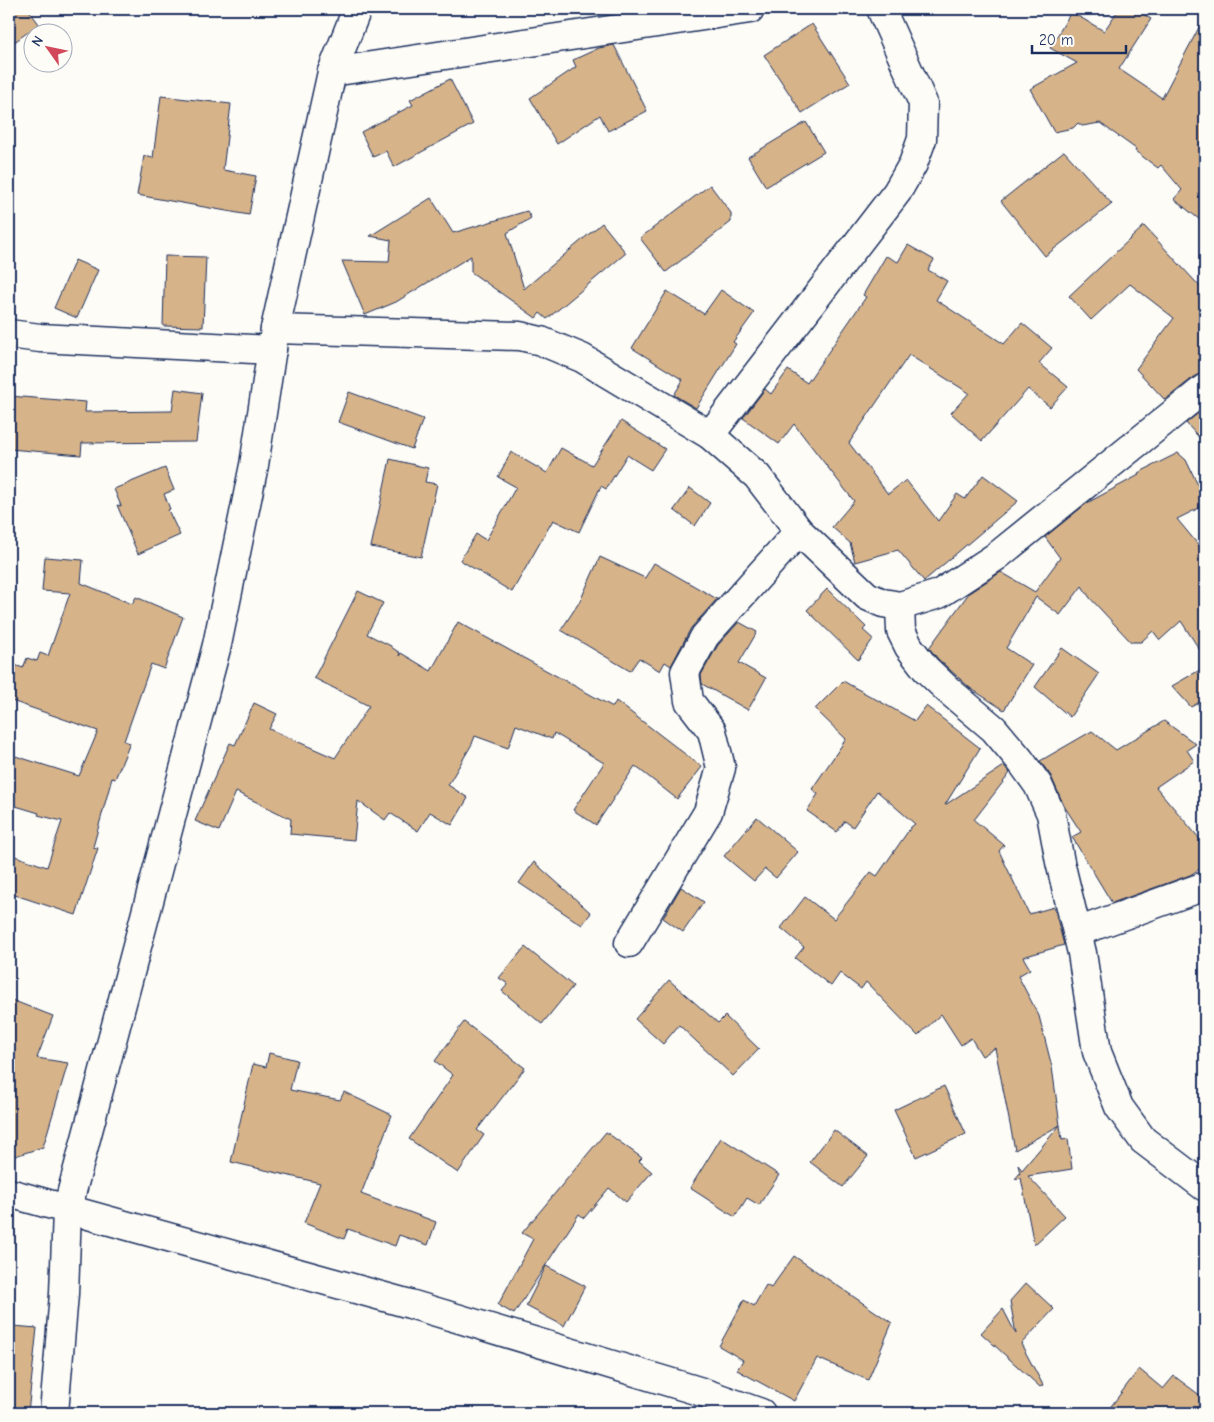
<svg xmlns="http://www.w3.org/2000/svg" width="1214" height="1422" font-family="'Comic Neue',sans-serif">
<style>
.building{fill:#d7b389;stroke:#1b2f5e}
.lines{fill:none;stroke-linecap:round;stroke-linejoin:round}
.minor-casing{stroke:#1b2f5e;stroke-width:31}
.minor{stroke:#fdfcf7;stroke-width:28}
</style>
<rect width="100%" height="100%" fill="#fdfcf7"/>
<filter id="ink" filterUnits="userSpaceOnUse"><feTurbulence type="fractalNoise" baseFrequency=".02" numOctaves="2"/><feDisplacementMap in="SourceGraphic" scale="10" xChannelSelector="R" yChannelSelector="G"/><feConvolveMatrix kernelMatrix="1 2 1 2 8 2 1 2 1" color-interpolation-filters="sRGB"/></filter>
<g filter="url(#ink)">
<g class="building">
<polygon points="9,9 28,9 39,24 9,46"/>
<polygon points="1119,9 1135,9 1151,19 1119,69 1162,98 1205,16 1205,224 1174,199 1182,190 1161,165 1158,168 1135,151 1136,149 1100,123 1082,126 1078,123 1073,128 1054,132 1030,89 1077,63 1050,48 1071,12 1104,31"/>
<polygon points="812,24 850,83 802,113 764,55"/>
<polygon points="614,45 647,111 608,131 600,115 557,144 530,98 576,67 573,60 599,48"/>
<polygon points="450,79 473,124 394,167 386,151 373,157 361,132 413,105 410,100"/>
<polygon points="161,96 231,104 223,170 256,176 249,215 137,195 144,156 153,158"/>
<polygon points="806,122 824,152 766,187 748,157"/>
<polygon points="1064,151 1112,204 1045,256 1001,201"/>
<polygon points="710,185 731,213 731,222 666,272 640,238"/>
<polygon points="431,198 453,233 527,211 531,218 507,233 524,289 602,223 626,253 547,319 540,313 536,318 471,272 471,256 396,302 365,315 342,261 389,262 391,240 370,236"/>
<polygon points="1144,226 1205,292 1205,373 1202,373 1195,376 1165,400 1136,369 1174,318 1130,284 1091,320 1069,296"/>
<polygon points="908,245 934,260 928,270 947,281 936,300 1004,344 1022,323 1052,348 1039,363 1068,387 1050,407 1028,389 982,441 951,413 969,393 909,355 849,443 888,494 906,480 938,521 957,494 965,499 983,475 1018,501 924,581 898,550 855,562 850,543 832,527 854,501 794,424 779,444 743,418 765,389 771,394 788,370 807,383 866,297 863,295 886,256 898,262"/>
<polygon points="165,256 206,257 203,327 163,326"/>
<polygon points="75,260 98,270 77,318 54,308"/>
<polygon points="721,290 754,313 733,342 736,344 696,408 674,395 683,380 632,348 667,291 704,314"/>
<polygon points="175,389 202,393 196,442 82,443 81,455 9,449 9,396 86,402 85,412 172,411"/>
<polygon points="349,392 423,419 412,449 338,422"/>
<polygon points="1205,408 1205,444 1186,423"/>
<polygon points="621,421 665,449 651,470 627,455 606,489 601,486 579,532 553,520 512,592 460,560 476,534 486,540 516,487 498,477 511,452 547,473 561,448 592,465"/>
<polygon points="1178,453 1186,460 1205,500 1205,505 1177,519 1205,553 1205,658 1181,621 1160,640 1153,631 1141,642 1131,642 1090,598 1082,586 1060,615 1036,597 1006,648 1032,665 1004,710 970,688 938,659 929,648 969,593 1001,572 1035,592 1060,558 1045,537 1087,503 1139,475 1138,473"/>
<polygon points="390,459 428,468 425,482 437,484 421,557 371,547"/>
<polygon points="165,468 174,490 164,494 170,509 168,510 180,535 138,554 117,505 121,506 114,489"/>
<polygon points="690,488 710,503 695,526 674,510"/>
<polygon points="45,557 83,560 81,583 132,604 136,597 183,617 164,669 151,664 124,741 130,743 115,779 112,778 93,847 98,848 76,915 9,893 9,876 15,856 47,867 62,821 38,815 39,813 9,804 9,754 79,776 98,731 9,700 9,663 23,668 27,658 37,661 40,653 48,656 70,593 42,591"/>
<polygon points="600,557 645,578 654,563 717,599 691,628 671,666 665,662 660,671 639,658 630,671 561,630 580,601"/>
<polygon points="827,589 866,627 863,630 873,639 858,660 807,610"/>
<polygon points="358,591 383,603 367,634 391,646 391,647 400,653 399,656 401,653 431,671 458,622 613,707 616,701 702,767 677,799 635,766 596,825 573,810 604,763 554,733 552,739 516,725 508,748 475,736 472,744 448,785 468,798 452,825 430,812 418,831 390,813 385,820 358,801 354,840 290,834 291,819 236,792 219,831 195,821 230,743 235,745 254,703 277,714 269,729 335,758 369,706 314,678"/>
<polygon points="739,622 757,632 739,663 766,678 748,710 702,684 701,675 718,645"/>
<polygon points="1062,648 1099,674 1070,717 1035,687"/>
<polygon points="1205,667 1205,699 1191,707 1172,686"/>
<polygon points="843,681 915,721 926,706 980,748 945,805 1004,766 1010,773 974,820 1004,845 999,851 1029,914 1054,907 1064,945 1023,957 1030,969 1018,976 1039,1016 1052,1067 1062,1140 1068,1139 1072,1169 1028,1176 1065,1216 1034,1245 1021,1178 1015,1179 1020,1173 1018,1165 1022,1170 1060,1125 1015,1150 995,1048 982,1056 971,1038 961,1045 941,1014 918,1036 866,982 861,989 840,973 831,986 795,958 804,947 781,928 805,897 834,919 871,872 877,876 911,827 915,824 877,791 853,827 845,821 837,832 807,811 818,794 812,789 846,739 815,709"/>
<polygon points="1164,721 1196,744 1187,750 1194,761 1156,787 1205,845 1205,866 1190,875 1112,903 1072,837 1081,832 1064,806 1051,776 1040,761 1092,731 1116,750"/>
<polygon points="757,817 798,852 776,878 765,869 754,881 724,856"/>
<polygon points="534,862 591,913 582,925 519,883"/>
<polygon points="681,887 704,902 683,932 663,918"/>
<polygon points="525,947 573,986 542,1024 502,991 508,984 499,978"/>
<polygon points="669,980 718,1023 725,1016 759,1049 733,1076 679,1025 663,1044 635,1019"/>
<polygon points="9,999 53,1016 37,1058 68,1063 43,1147 9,1158"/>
<polygon points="464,1022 525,1068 477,1130 484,1135 458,1173 409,1139 453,1075 435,1061"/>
<polygon points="269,1053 297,1060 290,1090 340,1100 344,1092 392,1115 361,1194 436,1222 428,1245 399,1235 395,1246 348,1229 344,1239 304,1223 320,1183 231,1162 253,1064 266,1067"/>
<polygon points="944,1086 966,1134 916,1157 894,1110"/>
<polygon points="834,1130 868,1156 843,1187 810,1162"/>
<polygon points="606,1132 642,1158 639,1161 652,1172 626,1202 609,1188 584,1218 579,1214 514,1314 498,1305 533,1239 522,1233"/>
<polygon points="721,1138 779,1175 759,1205 747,1198 735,1217 690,1188"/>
<polygon points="794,1256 892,1323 868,1380 817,1358 794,1401 737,1370 743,1360 719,1346 744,1300 754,1306 766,1285 771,1288"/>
<polygon points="546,1266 585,1286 564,1326 526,1306"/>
<polygon points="1026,1283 1054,1309 1021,1344 1043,1385 1040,1387 981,1333 1003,1309 1016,1334 1010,1301"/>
<polygon points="13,1326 37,1328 28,1413 9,1413 9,1342 11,1342"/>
<polygon points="1139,1369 1163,1389 1174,1376 1205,1399 1205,1413 1106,1413"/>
</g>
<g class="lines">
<defs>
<g id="minor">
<polyline points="332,72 750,9"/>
<polyline points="275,329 520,336 541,341 582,358 710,435 757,476 799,531 867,596 883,603 900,606 939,594 997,556 1205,388"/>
<polyline points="9,334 40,338 272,350"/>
<polyline points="710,435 897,192 913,164 922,139 923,103 881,9"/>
<polyline points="900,606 901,631 909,647 926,669 948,690 994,729 1020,760 1038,785 1051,814 1060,862 1082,953 1097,1052 1119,1107 1143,1140 1205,1187"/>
<polyline points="1077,932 1205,886"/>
<polyline points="629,943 708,812 721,768 712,731 689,701 685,672 705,636 799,531"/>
<polyline points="9,1193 410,1304 702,1392 761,1413"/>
<polyline points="54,1413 64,1294 67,1210 217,645 254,465 275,329 332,72 357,9"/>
</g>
</defs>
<use href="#minor" class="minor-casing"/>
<use href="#minor" class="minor"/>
</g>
</g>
<rect width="1214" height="1422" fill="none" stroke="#fdfcf7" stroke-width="30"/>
<rect x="15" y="15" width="1184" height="1392" fill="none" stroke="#1b2f5e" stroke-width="2" filter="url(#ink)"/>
<g transform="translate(48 48) rotate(303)"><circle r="24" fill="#fdfcf7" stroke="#a3aaba"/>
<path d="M0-4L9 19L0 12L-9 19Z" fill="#d1495b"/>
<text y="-8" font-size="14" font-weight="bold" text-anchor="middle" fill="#1b2f5e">N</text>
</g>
<path d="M1032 45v8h94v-8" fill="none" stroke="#1b2f5e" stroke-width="2.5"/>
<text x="1039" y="45" font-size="15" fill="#1b2f5e" stroke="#fdfcf7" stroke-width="4" paint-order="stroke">20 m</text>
</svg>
